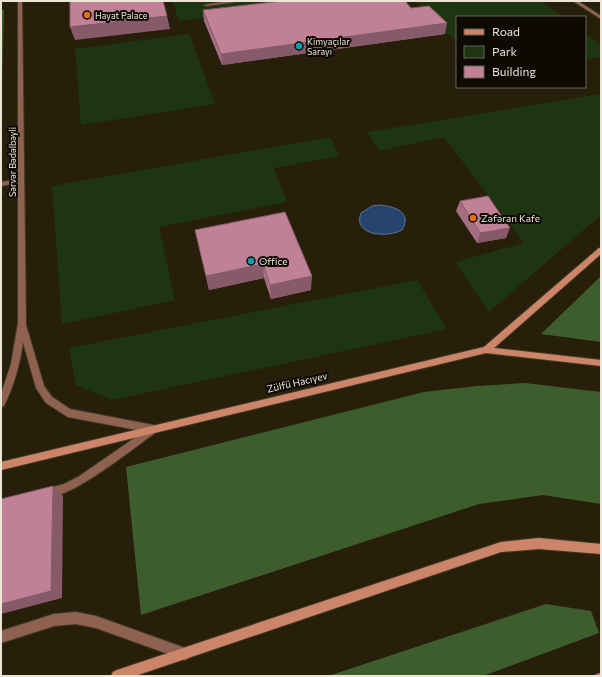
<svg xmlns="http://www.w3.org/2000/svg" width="602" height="677" font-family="Commissioner,sans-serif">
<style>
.green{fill:#1e3512}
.forest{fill:#3d5d2d}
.water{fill:#254470;stroke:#60748f}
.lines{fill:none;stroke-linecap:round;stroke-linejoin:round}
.service-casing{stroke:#433b27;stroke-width:2}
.minor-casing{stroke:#433b27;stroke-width:2}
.tertiary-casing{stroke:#433b27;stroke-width:2}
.secondary-casing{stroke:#433b27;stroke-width:2}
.service{fill:#8e6150;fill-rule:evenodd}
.minor{fill:#8e6150;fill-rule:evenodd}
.tertiary{fill:#8e6150;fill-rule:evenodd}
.secondary{fill:#cd8569;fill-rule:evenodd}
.wall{fill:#a56e81}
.shaded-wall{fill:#865a69}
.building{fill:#c08096;stroke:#865a69}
.food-dot{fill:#e8710a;stroke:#0d0a03;stroke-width:1.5}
.culture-dot{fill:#0f9aa8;stroke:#0d0a03;stroke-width:1.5}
.labels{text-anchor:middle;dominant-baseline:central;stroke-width:4;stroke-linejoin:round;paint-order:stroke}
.far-poi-label{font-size:9px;fill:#ebe5d8;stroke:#0d0a03;text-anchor:start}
.far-street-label{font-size:9px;fill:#ebe5d8;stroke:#0d0a03}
.poi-label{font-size:10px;fill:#ebe5d8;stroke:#0d0a03;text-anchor:start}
.street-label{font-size:10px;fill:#ebe5d8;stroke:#0d0a03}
</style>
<rect width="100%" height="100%" fill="#281f0a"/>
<g class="green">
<polygon points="172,1 322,1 179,21"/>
<polygon points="416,1 541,1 563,17 457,17 457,42 450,35 445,34 430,15"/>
<polygon points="585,33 601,45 601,57 585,60"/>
<polygon points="189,34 215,104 81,125 75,49"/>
<polygon points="601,94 601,215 489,312 455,262 524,243 444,137 379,151 367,132"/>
<polygon points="330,137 340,156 274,168 287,202 159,227 175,300 62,324 52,186"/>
<polygon points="417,280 447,329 112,400 76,385 69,348"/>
</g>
<g class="forest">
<polygon points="1,10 4,10 1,122"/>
<polygon points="601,276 601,342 541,334"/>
<polygon points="525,383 601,392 601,504 543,495 479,504 141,615 126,467 424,392 477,386"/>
<polygon points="546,604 591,611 599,633 483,676 328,676"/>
</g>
<path class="water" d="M379,205C394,206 413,212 402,230C388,238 352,236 361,213L372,206Z"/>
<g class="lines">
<defs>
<g id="service">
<polygon points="229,1 242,1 206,6 204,5"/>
<path d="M152,426L155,427L157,430L155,433C136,446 64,505 43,496L41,493L43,490L64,484L78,477Z"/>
<polygon points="76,612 96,616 185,648 189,650 191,654 189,658 185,660 96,628 76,624 54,626 1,643 1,631 54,614"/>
</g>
<g id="minor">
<polygon points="573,1 578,1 601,16 601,19"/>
<polygon points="21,179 24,181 23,182 1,186 1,182"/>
</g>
<path id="tertiary" d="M18,1H22L26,325L44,386L52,397L70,409L153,425L156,426L158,429L156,432L153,433L68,417L46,403L36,388L23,342C20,365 14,385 4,406L1,407V394L11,364L18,323Z"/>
<g id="secondary">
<polygon points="599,248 601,248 601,254 494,348 601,360 601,366 486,353 1,470 1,462 484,347"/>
<polygon points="539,538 601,544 601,554 539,549 501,552 135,676 111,676 113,672 117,670 501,542"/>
</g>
</defs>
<use href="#service" class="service-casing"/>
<use href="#minor" class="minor-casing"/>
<use href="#tertiary" class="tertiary-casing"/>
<use href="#secondary" class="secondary-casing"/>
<use href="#service" class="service"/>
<use href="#minor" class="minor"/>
<use href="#tertiary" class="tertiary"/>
<use href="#secondary" class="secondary"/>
</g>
<g class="wall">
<polygon points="411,8 445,34 222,65 204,21 203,10"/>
<polygon points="460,201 506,238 477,243 456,211"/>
<polygon points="195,230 311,290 271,299 264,278 209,290"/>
<polygon points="601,672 601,676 592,676"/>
</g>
<g class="shaded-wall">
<polygon points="167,16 170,29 75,40 70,27"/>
<polygon points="447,23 445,34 222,65 221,54"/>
<polygon points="510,228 506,238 477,243 480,233"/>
<polygon points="263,264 264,278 209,290 206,276"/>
<polygon points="312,276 311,290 271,299 270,285"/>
<polygon points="53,486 63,496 62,598 1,614 1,604"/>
</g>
<g class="building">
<polygon points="70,1 163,1 167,16 70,27"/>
<polygon points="282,1 405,1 411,8 429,6 447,23 221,54 203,10"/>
<polygon points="488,196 510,228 480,233 460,201"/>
<polygon points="285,212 312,276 270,285 263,264 206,276 195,230"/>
<polygon points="53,486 51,591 1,604 1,499"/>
</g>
<g class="food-dot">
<circle cx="87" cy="15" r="4"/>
<circle cx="473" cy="218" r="4"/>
</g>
<g class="culture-dot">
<circle cx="299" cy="46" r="4"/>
<circle cx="251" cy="261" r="4"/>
</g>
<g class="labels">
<g class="far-poi-label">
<text x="95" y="15">Hayat Palace</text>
<text x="307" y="41">Kimyaçılar<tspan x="307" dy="10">Sarayı</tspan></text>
</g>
<g class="far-street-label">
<text transform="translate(12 162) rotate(-90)">Sərvər Bədəlbəyli</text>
</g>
<g class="poi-label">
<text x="481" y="218">Zәfәran Kafe</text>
<text x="259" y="261">Office</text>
</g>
<g class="street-label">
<text transform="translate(297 382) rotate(-13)">Zülfü Hacıyev</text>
</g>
</g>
<rect width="602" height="677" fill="none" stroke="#ebe5d8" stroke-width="4"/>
<rect x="456" y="16" width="130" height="72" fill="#0d0a03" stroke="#666258"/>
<rect x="464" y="29" width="20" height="6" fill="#cd8569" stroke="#666258"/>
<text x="492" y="36" font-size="12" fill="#ebe5d8">Road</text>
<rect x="464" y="46" width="20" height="12" fill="#1e3512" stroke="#666258"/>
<text x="492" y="56" font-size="12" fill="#ebe5d8">Park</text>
<rect x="464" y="66" width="20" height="12" fill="#c08096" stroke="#666258"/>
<text x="492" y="76" font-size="12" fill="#ebe5d8">Building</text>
</svg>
